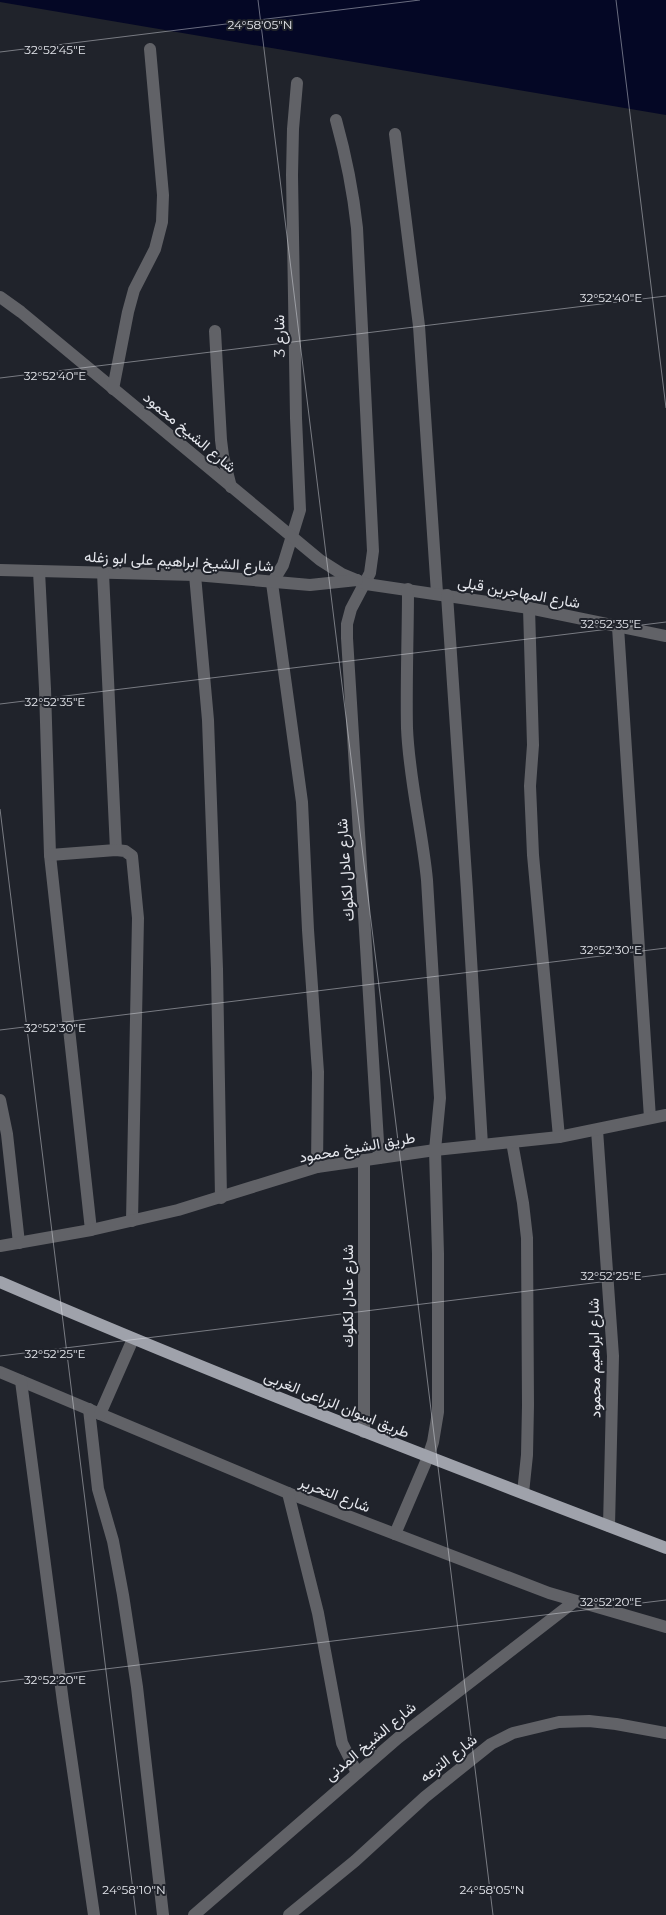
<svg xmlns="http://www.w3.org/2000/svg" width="666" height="1915" font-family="Montserrat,Vazirmatn,sans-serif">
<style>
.water{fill:#040725}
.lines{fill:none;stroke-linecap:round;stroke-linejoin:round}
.street{stroke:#616267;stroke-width:12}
.primary{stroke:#9fa2ab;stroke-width:12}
.ticks{fill:none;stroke:#e5e7ed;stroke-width:1;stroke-opacity:0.45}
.labels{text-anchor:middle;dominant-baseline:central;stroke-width:4;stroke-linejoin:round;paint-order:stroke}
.street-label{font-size:15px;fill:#e5e7ed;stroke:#20232b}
.ticks-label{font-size:12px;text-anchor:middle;fill:#e5e7ed;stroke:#20232b;stroke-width:4;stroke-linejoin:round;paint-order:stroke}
</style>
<rect width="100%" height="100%" fill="#20232b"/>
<polygon class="water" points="0,0 666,0 666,115 0,2"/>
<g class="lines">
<g class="street">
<polyline points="297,83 293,129 292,175 296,418 300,510 283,565 272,583 302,802 308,930 318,1072 317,1167"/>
<path d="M336,120C346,156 353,191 357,228L373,551L370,573L351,609L347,624V638L379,1158"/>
<polyline points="395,134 419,326 437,593"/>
<polyline points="0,297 21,312 320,560 342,574 366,584 529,608 666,636"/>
<polyline points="215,331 221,440 223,456 231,487"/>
<polyline points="113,389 128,312 134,290 155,249 162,222 163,195 150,49"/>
<polyline points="0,570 195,575 310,585 357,580"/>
<polyline points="39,571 45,689 50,855 91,1230"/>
<polyline points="103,573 116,850"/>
<polyline points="195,575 208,720 217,969 221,1198"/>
<polyline points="447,595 467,891 482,1145"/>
<polyline points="529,608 533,745 530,786 533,855 559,1137"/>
<polyline points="618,627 650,1118"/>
<polyline points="50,855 116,850 125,851 132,856 138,918 132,1221"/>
<polyline points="0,1100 7,1134 19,1243"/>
<polyline points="597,1130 613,1356 609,1526"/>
<polyline points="512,1142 523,1203 527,1238 528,1405 527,1455 523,1493"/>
<polyline points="0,1246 91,1230 178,1210 317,1167 435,1150 559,1137 666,1115"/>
<polyline points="0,1372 288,1493 549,1593 666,1627"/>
<polyline points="21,1381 63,1702 94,1915"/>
<polyline points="89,1409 98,1489 113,1541 123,1595 137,1687 163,1915"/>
<polyline points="100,1414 133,1339"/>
<polyline points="364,1432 364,1160"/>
<polyline points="288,1493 318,1613 342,1743 357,1773"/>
<path d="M395,1534L428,1457L433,1442L438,1412V1254L435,1150L440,1098L427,880C422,829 409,779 407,728C406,682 408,635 408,589"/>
<polyline points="194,1915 398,1738 575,1601"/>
<polyline points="289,1915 355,1861 425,1797 491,1744 513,1733 559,1722 589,1721 616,1724 666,1733"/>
</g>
<path class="primary" d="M0,1282C220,1377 443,1463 666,1548"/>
</g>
<path class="ticks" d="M258,0L493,1915M616,0L666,408M0,52L420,0M0,378L666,296M0,704L666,622M0,809L136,1915M0,1030L666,948M0,1356L666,1274M0,1682L666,1600"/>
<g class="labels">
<g class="street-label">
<text transform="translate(279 336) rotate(-91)">شارع 3</text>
<text transform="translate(190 432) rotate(40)">شارع الشيخ محمود</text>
<text transform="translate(179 561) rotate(3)">شارع الشيخ ابراهيم على ابو زغله</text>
<text transform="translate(519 592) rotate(10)">شارع المهاجرين قبلى</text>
<text transform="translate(345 870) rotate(-94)">شارع عادل لكلوك</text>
<text transform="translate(357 1147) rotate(-10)">طريق الشيخ محمود</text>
<text transform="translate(347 1296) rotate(-90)">شارع عادل لكلوك</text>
<text transform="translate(594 1358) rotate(-91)">شارع ابراهيم محمود</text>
<text transform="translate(337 1404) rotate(22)">طريق اسوان الزراعى الغربى</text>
<text transform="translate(335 1494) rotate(21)">شارع التحرير</text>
<text transform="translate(370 1741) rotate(-40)">شارع الشيخ المدنى</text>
<text transform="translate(448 1758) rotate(-38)">شارع الترعه</text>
</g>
</g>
<g class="ticks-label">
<text x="260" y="29">24°58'05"N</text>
<text x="55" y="54">32°52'45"E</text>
<text x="611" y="302">32°52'40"E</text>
<text x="55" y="380">32°52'40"E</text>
<text x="611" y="628">32°52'35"E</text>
<text x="55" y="706">32°52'35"E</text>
<text x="611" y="954">32°52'30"E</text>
<text x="55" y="1032">32°52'30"E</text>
<text x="611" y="1280">32°52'25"E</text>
<text x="55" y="1358">32°52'25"E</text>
<text x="611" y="1606">32°52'20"E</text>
<text x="55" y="1684">32°52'20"E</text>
<text x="134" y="1894">24°58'10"N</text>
<text x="492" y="1894">24°58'05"N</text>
</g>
</svg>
